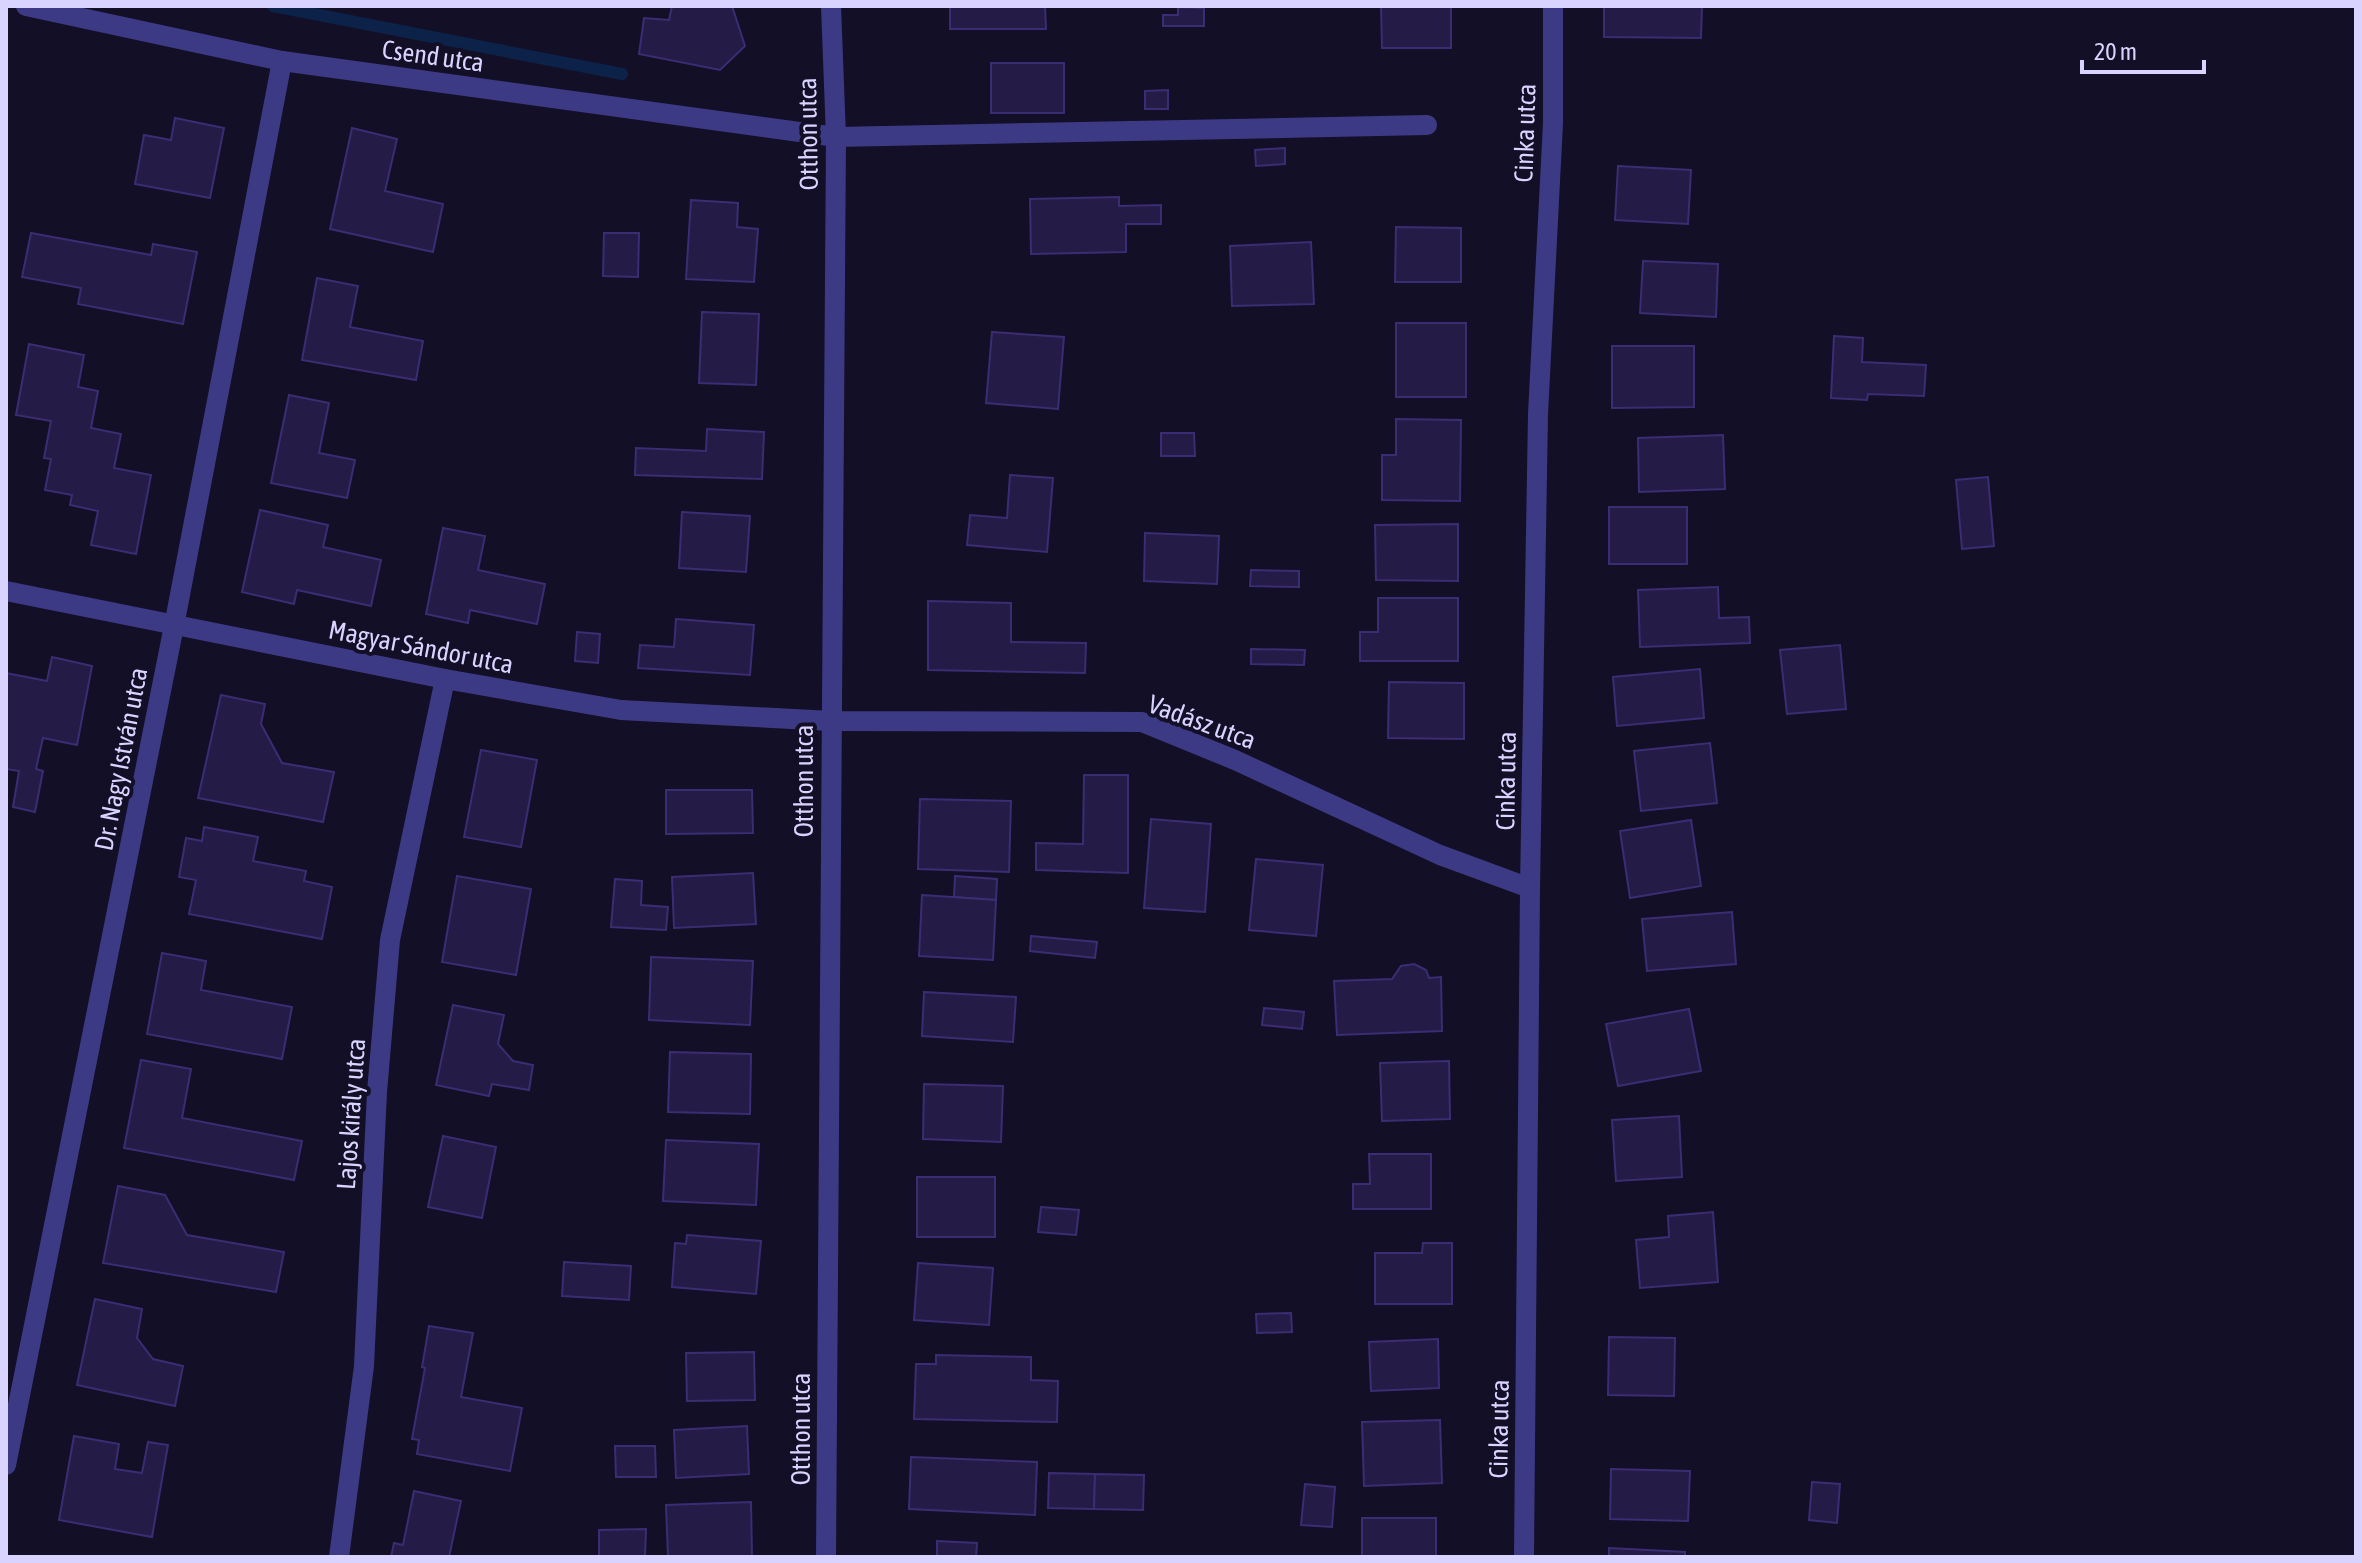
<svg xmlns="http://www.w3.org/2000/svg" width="2362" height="1563" font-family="'Asap Condensed',sans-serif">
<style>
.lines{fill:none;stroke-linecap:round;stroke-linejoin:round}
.stream{stroke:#0c2248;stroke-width:12}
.building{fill:#241b47;stroke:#3b2d73;stroke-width:2}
.street{stroke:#3d3a85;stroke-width:20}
.labels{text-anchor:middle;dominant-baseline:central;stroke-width:8;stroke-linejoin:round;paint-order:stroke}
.street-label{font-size:26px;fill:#d9d4ff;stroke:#130f26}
</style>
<rect width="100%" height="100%" fill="#130f26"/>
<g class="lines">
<polyline class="stream" points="273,6 622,74"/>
</g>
<g class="building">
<polygon points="672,6 732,6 745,46 720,70 639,54 644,18 669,20"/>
<polygon points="950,6 1045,6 1046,29 950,29"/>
<polygon points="1381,6 1451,6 1451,48 1382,48"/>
<polygon points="1604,6 1702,6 1701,38 1604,37"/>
<polygon points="1178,7 1204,8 1204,26 1163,26 1163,15 1178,15"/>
<rect x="991" y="63" width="73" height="50"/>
<polygon points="1168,90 1168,109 1145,109 1145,91"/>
<polygon points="175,118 224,128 210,198 135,184 144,135 171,140"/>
<polygon points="352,128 397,139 385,191 443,204 433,252 330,229"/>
<polygon points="1285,148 1285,164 1256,166 1255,150"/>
<polygon points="1618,166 1691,170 1688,224 1615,220"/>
<polygon points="1119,197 1119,206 1161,205 1161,224 1126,224 1126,252 1031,254 1030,199"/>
<polygon points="691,200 738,203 737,227 758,229 754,282 686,279"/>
<polygon points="1396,227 1461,228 1461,282 1395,282"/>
<polygon points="31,233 151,255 153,244 197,252 183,324 78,304 81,288 22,277"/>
<polygon points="604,233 639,233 638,277 603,276"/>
<polygon points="1311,242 1314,304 1232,306 1230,246"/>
<polygon points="1643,261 1718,264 1716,317 1640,313"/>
<polygon points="317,278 358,286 350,327 423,341 416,380 302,360"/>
<polygon points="702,312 759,314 756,385 699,383"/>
<rect x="1396" y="323" width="70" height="74"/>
<polygon points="992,332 1064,337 1058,409 986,403"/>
<polygon points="1834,336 1863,338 1862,362 1926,365 1924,396 1868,394 1867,400 1831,398"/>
<polygon points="29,344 84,355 78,387 98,391 91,428 121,434 114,468 151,475 136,554 91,545 98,511 70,505 72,495 45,490 51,459 44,458 51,421 16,415"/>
<polygon points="1612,346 1694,346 1694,407 1612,408"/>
<polygon points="289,395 329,403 319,453 355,460 347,498 271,483"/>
<polygon points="1396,419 1461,420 1460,501 1382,500 1382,455 1396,455"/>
<polygon points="707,429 764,432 762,479 635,475 636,448 706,451"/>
<polygon points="1161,433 1194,433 1195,456 1161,456"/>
<polygon points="1723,435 1725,489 1639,492 1638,438"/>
<polygon points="1010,475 1053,478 1047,552 967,545 970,515 1007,518"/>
<polygon points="1988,477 1994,546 1962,549 1956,480"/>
<rect x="1609" y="507" width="78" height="57"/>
<polygon points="260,510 328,525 323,547 381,560 371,606 297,590 294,604 242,592"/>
<polygon points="682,512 750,516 746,572 679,568"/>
<polygon points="1458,524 1458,581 1376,580 1375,525"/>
<polygon points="443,528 485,536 478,570 545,584 537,624 470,610 468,623 426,614"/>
<polygon points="1145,533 1219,536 1217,584 1144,581"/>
<polygon points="1251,570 1299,571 1299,587 1250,586"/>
<polygon points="1718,587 1719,618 1749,617 1750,643 1640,647 1638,590"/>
<polygon points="1378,598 1458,598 1458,661 1360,661 1360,632 1378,632"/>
<polygon points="928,601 1011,603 1011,642 1086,643 1085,673 928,670"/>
<polygon points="676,619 754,625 750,675 638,668 640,645 674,647"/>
<polygon points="577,632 600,634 598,663 575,661"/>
<polygon points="1840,645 1846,709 1787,714 1780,650"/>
<polygon points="1251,649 1305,650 1304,665 1251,664"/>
<polygon points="52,657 92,666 77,745 43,738 36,769 43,771 35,812 13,807 19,771 6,769 6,673 47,681"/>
<polygon points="1700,669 1704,718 1617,726 1613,677"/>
<polygon points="1389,682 1464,683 1464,739 1388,738"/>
<polygon points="221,695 265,704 261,724 282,763 334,772 323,822 198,798"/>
<polygon points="1710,743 1717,803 1641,811 1634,751"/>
<polygon points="481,750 537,760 521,847 464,837"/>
<polygon points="1084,775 1128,775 1128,873 1036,870 1036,843 1083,844"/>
<polygon points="666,790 752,790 753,833 666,834"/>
<polygon points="920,799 1011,801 1009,872 918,869"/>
<polygon points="1151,819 1211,824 1205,912 1144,908"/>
<polygon points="1691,820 1701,886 1630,898 1620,831"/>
<polygon points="204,827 258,837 253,861 306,871 304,881 332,887 322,939 189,914 196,880 179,877 186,838 202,841"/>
<polygon points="1256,859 1323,865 1316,936 1249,930"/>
<polygon points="753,873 756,924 674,928 672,877"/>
<polygon points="457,876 531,889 516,975 442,962"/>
<polygon points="955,876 997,879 996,900 954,897"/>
<polygon points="615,879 642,881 641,905 668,907 666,930 611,927"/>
<polygon points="922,895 996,900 993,960 919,956"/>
<polygon points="1732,912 1736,964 1647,971 1642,919"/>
<polygon points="1031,936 1097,942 1095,958 1030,951"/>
<polygon points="162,953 206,961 201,990 292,1007 282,1059 147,1034"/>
<polygon points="651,957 753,961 750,1025 649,1020"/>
<polygon points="1414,964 1426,970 1429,978 1441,977 1442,1031 1337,1035 1334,981 1392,979 1401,966"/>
<polygon points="924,992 1016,997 1013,1042 922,1036"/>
<polygon points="453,1005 504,1015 498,1044 513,1061 533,1065 529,1090 492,1084 489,1096 436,1085"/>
<polygon points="1264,1008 1304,1012 1302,1029 1262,1025"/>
<polygon points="1689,1009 1701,1071 1618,1086 1606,1024"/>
<polygon points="670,1052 751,1054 750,1114 668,1112"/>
<polygon points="141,1060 191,1069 182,1118 302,1141 294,1180 124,1148"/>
<polygon points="1449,1061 1450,1119 1382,1121 1380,1063"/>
<polygon points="924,1084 1003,1086 1001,1142 923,1139"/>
<polygon points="1679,1116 1682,1177 1616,1181 1612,1120"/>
<polygon points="443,1136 496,1147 482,1218 428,1207"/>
<polygon points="666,1140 759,1144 756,1205 663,1201"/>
<polygon points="1369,1154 1431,1154 1431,1209 1353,1209 1353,1184 1370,1184"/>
<rect x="917" y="1177" width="78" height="60"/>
<polygon points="118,1186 165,1195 187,1235 284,1252 276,1292 103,1263"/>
<polygon points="1041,1207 1079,1210 1076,1235 1038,1232"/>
<polygon points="1713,1212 1718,1282 1640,1288 1636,1240 1669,1237 1668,1216"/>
<polygon points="687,1235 761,1241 756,1294 672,1287 675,1243 686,1244"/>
<polygon points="1423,1243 1452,1243 1452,1304 1375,1304 1375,1253 1422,1253"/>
<polygon points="564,1262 631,1266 629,1300 562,1296"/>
<polygon points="918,1263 993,1268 989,1325 914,1320"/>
<polygon points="95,1299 142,1309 137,1338 153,1359 183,1366 175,1406 77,1385"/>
<polygon points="1291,1313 1292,1332 1257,1333 1256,1314"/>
<polygon points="429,1326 473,1333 461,1397 522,1408 510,1471 417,1454 419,1440 412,1439 425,1368 422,1367"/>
<polygon points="1609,1337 1675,1338 1674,1396 1608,1395"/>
<polygon points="1438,1339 1439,1388 1371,1391 1369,1342"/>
<polygon points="754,1352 755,1400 687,1401 686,1353"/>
<polygon points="936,1355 1031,1357 1031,1380 1058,1381 1057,1422 914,1419 916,1364 936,1364"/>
<polygon points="1440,1420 1442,1483 1364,1486 1362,1422"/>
<polygon points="747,1426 749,1474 676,1478 674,1430"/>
<polygon points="74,1436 119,1444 115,1469 142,1473 148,1442 168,1445 152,1537 59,1520"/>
<polygon points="615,1446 655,1446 656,1477 616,1477"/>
<polygon points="911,1457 1037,1462 1035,1515 909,1509"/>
<polygon points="1611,1469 1690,1471 1688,1521 1610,1519"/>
<polygon points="1049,1473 1095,1474 1094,1509 1048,1508"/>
<polygon points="1095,1474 1144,1475 1143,1510 1094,1509"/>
<polygon points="1812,1482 1840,1484 1837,1523 1809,1520"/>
<polygon points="1305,1484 1335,1487 1332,1527 1301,1525"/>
<polygon points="414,1491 461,1501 449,1557 391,1557 394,1543 403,1545"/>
<polygon points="751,1502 752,1557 668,1557 666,1505"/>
<rect x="1362" y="1518" width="74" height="39"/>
<polygon points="646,1529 645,1557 599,1557 599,1530"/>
<polygon points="937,1541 977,1543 976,1557 937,1557"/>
<polygon points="1609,1548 1685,1552 1685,1557 1609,1557"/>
</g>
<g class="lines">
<g class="street">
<polyline points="26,6 282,61 836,137 1427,125"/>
<polyline points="6,591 445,679 621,710 831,721 1142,722 1235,760 1440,855 1530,888"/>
<polyline points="6,1465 174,626 282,61"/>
<polyline points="339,1557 364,1366 377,1092 390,940 445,679"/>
<polyline points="826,1557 836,137 831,6"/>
<polyline points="1524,1557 1530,888 1538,414 1553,123 1553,6"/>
</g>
</g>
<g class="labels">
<g class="street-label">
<text transform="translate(433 56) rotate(8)">Csend utca</text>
<text transform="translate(1525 133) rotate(-88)">Cinka utca</text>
<text transform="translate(808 134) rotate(-91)">Otthon utca</text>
<text transform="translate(421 647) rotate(11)">Magyar Sándor utca</text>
<text transform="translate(1202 722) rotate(20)">Vadász utca</text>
<text transform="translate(121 759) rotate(-79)">Dr. Nagy István utca</text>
<text transform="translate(804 781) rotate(-90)">Otthon utca</text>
<text transform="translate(1506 781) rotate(-89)">Cinka utca</text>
<text transform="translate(351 1114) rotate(-86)">Lajos király utca</text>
<text transform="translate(801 1429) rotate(-90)">Otthon utca</text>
<text transform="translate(1499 1429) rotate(-89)">Cinka utca</text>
</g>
</g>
<rect width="2362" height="1563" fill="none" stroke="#d9d4ff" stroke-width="16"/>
<path d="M2082 60v12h122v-12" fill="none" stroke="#d9d4ff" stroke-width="4"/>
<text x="2094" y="60" font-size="24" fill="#d9d4ff" stroke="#130f26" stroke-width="6" paint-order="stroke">20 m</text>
</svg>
